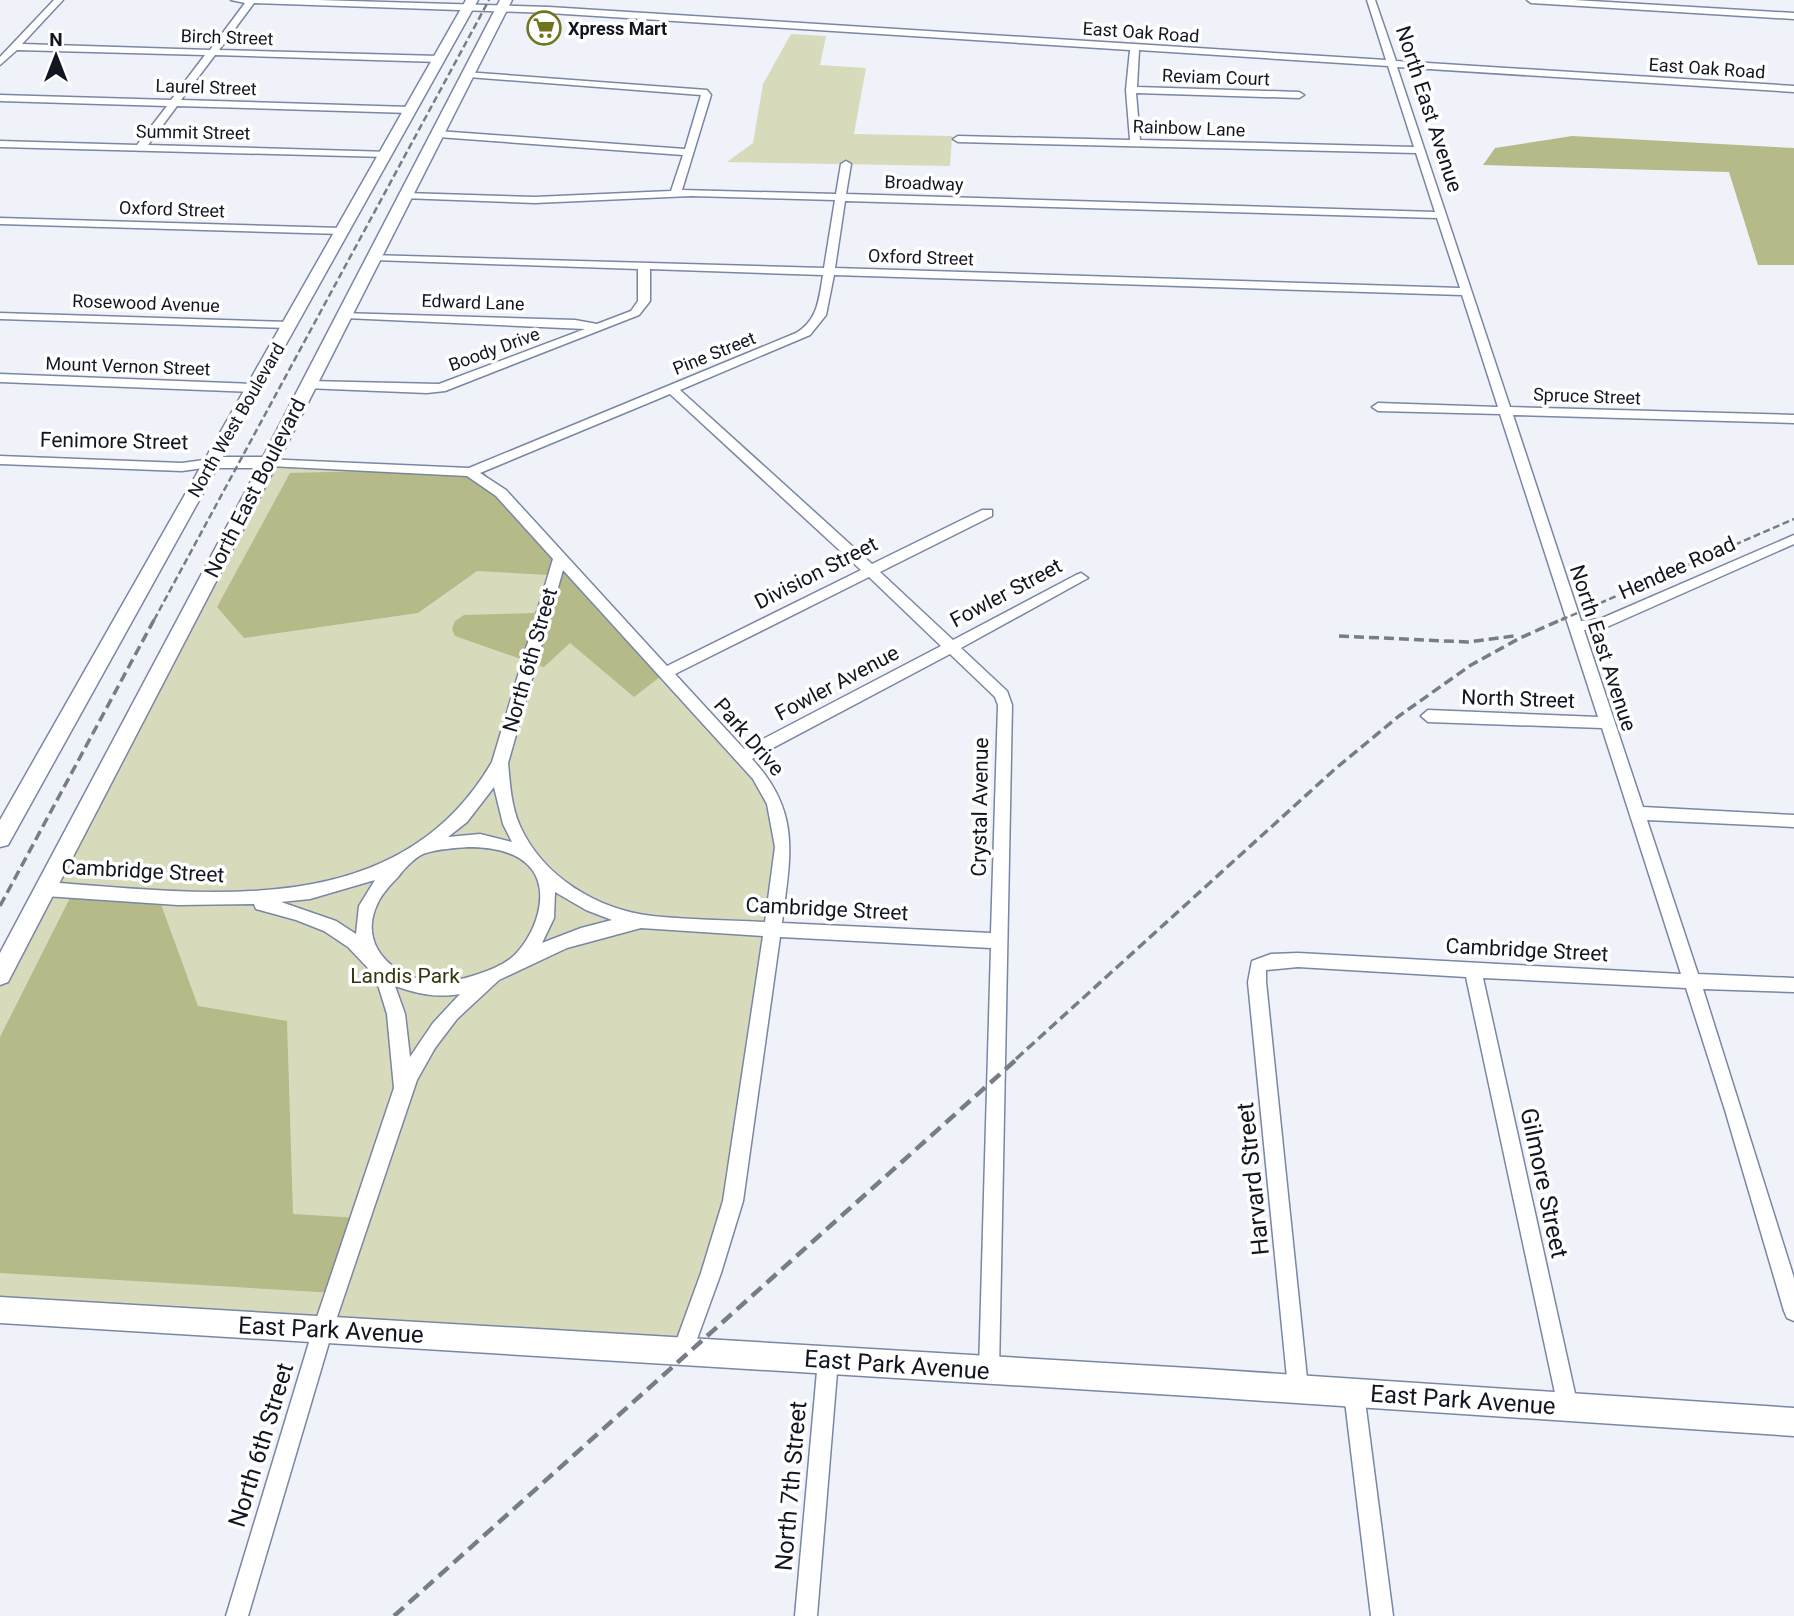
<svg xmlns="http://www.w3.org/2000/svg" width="1794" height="1616" font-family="Roboto,sans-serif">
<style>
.green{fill:#d7dbbb}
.forest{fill:#b5ba88}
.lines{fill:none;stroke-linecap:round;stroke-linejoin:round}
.minor-casing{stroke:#7987a4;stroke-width:3}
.major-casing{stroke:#7987a4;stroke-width:3}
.minor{fill:#fff;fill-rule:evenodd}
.major{fill:#fff;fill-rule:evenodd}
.rail-far2{stroke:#787c85;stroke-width:2.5;stroke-dasharray:7 3.5;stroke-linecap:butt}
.rail-far1{stroke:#787c85;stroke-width:3.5;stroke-dasharray:10 5;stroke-linecap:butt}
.rail{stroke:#787c85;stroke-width:4.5;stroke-dasharray:13 7;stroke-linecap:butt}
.labels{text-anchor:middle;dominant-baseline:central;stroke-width:7;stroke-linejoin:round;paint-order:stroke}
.far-poi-label{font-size:18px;font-weight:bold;fill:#111621;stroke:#fff;text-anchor:start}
.far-street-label{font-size:18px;fill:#111621;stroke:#fff}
.street-label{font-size:21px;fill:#111621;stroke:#fff}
.park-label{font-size:21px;fill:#33360e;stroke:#fff}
.near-street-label{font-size:24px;fill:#111621;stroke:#fff}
</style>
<rect width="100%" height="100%" fill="#eff3f9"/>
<g class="green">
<polygon points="791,34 826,36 820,65 866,68 854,134 952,136 950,166 727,162 753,143 763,84"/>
<polygon points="269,462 470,472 771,794 782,835 744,1137 683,1350 0,1310 0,975"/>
</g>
<g class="forest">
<polygon points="1572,136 1794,148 1794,265 1758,265 1729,172 1483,165 1495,148"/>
<polygon points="480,468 665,673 634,697 570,643 544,667 455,636 452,629 455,621 464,615 535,613 548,575 477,571 418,613 244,638 217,607 290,473"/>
<polygon points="73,892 158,896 198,1006 287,1021 293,1214 359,1218 335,1293 0,1273 0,1037"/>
</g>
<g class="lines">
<defs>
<g id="minor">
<path d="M54,0H63L22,44L210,50L245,3L231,0H318L549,7L1386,60L1367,0H1375L1396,61L1794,86V92L1397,67L1510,407L1794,415V423L1513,415L1581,621L1600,619L1794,535V544L1607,627L1584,630L1643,807L1794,815V827L1647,820L1698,974L1794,978V992L1703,989L1794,1278V1321L1787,1318L1784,1311L1725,1110L1686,988L1483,978L1578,1407L1575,1414L1568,1417L1561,1414L1558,1407L1466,977L1298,967L1266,970V982L1308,1388L1305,1395L1298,1398L1291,1395L1288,1388L1248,982L1252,961L1271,954L1298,953L1681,974L1602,728L1428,722L1421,716L1428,710L1598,717L1500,414L1378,411L1372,407L1378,403L1498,407L1462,295L834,275L826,315L810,335L680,390L872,564L982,510H992V516L880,572L953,640L1076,575L1081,573L1088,578L961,648L1007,691L1012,705L999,1371L996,1378L989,1381L982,1378L979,1371L991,948L780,937L743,1201L721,1273L693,1350L690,1357L683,1360L676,1357L673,1350L701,1273L723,1201L763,936L641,928L567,948L499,980L457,1019L435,1048L417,1080L333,1329L248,1616H226L313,1329L394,1088L387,1014L379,988L367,967L348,947L324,931L296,920L256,909L254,904L178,905L45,896L39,894L37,889L39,884L45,882C204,893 397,925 492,762L553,559L496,496L467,476L269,466L264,465V459L469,468L796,333C818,320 819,299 823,275L650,269V301L639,315L445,391L427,393L305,388L303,385L309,381L439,384L585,329L345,318L341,317V313L575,320L597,324L631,311L638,301V269L374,260L370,259V255L824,268L835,200L691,196L535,203L402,198L401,196L406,193L535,197L671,191L683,155L438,137L433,134L438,131L685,149L701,95L468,77L465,76V72L707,90L711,95L682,190L836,194L841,164L846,161L851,164L846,194L1435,212L1416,153L958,142L953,139L958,136L1130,140L1126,90L1130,50L549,13L254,3L219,50L439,56L444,59L439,62L215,55L181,100L410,107L415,110L410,113L177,106L148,145L390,152L391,154L386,157L0,147V141L137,145L167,106L0,101V95L171,100L205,55L17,50L0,65V57ZM1139,50L1388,66L1414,147L1140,140L1136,93L1299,98L1304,95L1299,92L1137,87ZM845,201L1437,218L1460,288L835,268ZM670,394L861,570L667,666L506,490L480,473ZM563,570L753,779L767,804L775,847L765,922C728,920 689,920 652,916C598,910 543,877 520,826C511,806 510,784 508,763ZM869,577L941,646L744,749L675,674ZM950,654L995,697L998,705L991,933L782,923C790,856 802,813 752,759ZM494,787L503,824L512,842L480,834L448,837L467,822ZM468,847C488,847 513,850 528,865C554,890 534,940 510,959C494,971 458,982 439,982C400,981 358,950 376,907C380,896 390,885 398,877C404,869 417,855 426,853C438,849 455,848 468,847ZM375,880L359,906L356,934L336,921L281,902L310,899ZM555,892L586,910L612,920L581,928L542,943L554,918ZM395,986C418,994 436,998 460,994L433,1023L410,1057L405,1014Z"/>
<polygon points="1527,0 1574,0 1794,13 1794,19 1531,3"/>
<polygon points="0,218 342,228 347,231 342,234 0,224"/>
<polygon points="0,313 290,322 296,325 290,328 0,319"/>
<polygon points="0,374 254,384 260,388 254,392 0,382"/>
<polygon points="0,456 182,463 211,459 217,463 211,467 182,471 0,464"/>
<polygon points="828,1350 835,1353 838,1360 817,1616 795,1616 818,1360 821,1353"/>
<polygon points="1354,1383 1361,1386 1364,1393 1393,1616 1371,1616 1344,1393 1347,1386"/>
</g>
<g id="major">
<polygon points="466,0 478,0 223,457 263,457 500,0 512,0 278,462 8,982 0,985 0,953 258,468 217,468 8,845 0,847 0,820"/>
<polygon points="0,1297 1206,1369 1794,1408 1794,1436 1206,1397 0,1323"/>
</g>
</defs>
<use href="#minor" class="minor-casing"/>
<use href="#major" class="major-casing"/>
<use href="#minor" class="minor"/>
<use href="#major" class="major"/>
<g class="rail-far2">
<polyline points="154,620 489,0"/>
<polyline points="1561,620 1794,519"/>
</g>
<g class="rail-far1">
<polyline points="1339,636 1468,642 1514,636"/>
<polyline points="0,906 155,618"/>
<polyline points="1016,1059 1335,769 1399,716 1471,665 1520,638 1565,618"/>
</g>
<polyline class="rail" points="394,1616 1018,1058"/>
</g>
<defs>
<symbol id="supermarket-ring" viewBox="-11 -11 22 22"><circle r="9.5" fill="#fff" stroke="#70751d" stroke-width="1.5"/><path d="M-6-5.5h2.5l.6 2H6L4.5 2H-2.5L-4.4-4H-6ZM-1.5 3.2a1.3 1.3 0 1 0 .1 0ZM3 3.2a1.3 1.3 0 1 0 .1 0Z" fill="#70751d"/></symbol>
</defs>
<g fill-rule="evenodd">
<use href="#supermarket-ring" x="525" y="9" width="38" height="38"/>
</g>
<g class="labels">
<g class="far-poi-label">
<text x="568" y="28">Xpress Mart</text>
</g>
<g class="far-street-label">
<text transform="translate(1141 32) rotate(4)">East Oak Road</text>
<text transform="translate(227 37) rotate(2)">Birch Street</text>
<text transform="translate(1707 68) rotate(4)">East Oak Road</text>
<text transform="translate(1216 77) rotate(2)">Reviam Court</text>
<text transform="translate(206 87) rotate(2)">Laurel Street</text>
<text transform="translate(1189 128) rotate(2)">Rainbow Lane</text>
<text transform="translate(193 132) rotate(1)">Summit Street</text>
<text transform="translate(924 183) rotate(2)">Broadway</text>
<text transform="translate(172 209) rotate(2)">Oxford Street</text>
<text transform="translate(921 257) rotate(2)">Oxford Street</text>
<text transform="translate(473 302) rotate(2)">Edward Lane</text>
<text transform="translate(146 303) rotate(2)">Rosewood Avenue</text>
<text transform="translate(494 349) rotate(-20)">Boody Drive</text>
<text transform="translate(714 353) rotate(-22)">Pine Street</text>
<text transform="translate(128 366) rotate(2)">Mount Vernon Street</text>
<text transform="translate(1587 396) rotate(2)">Spruce Street</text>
<text transform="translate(236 420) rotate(-60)">North West Boulevard</text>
</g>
<g class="street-label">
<text transform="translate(1429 109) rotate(72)">North East Avenue</text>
<text transform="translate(114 441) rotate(1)">Fenimore Street</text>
<text transform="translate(255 488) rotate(-63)">North East Boulevard</text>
<text transform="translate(1677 568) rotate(-24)">Hendee Road</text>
<text transform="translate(816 573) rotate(-27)">Division Street</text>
<text transform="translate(1006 593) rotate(-28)">Fowler Street</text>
<text transform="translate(1603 648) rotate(72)">North East Avenue</text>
<text transform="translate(530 660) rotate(-74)">North 6th Street</text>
<text transform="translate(837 683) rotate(-28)">Fowler Avenue</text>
<text transform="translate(1518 699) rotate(2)">North Street</text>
<text transform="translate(749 737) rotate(49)">Park Drive</text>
<text transform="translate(980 807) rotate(-89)">Crystal Avenue</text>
<text transform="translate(143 871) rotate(3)">Cambridge Street</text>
<text transform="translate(827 909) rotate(3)">Cambridge Street</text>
<text transform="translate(1527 950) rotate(3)">Cambridge Street</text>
</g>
<g class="park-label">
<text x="405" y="976">Landis Park</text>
</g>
<g class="near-street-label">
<text transform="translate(1253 1179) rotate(-96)">Harvard Street</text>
<text transform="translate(1544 1183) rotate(78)">Gilmore Street</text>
<text transform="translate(331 1330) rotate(3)">East Park Avenue</text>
<text transform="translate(897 1365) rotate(4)">East Park Avenue</text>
<text transform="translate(1463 1400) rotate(4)">East Park Avenue</text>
<text transform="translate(261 1445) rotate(-73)">North 6th Street</text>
<text transform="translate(791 1486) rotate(-85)">North 7th Street</text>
</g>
</g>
<g transform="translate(56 56)" stroke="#ffffff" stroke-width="5" paint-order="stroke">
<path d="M0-5L12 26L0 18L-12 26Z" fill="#111621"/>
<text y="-10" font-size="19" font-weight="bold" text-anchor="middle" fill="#111621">N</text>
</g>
</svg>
